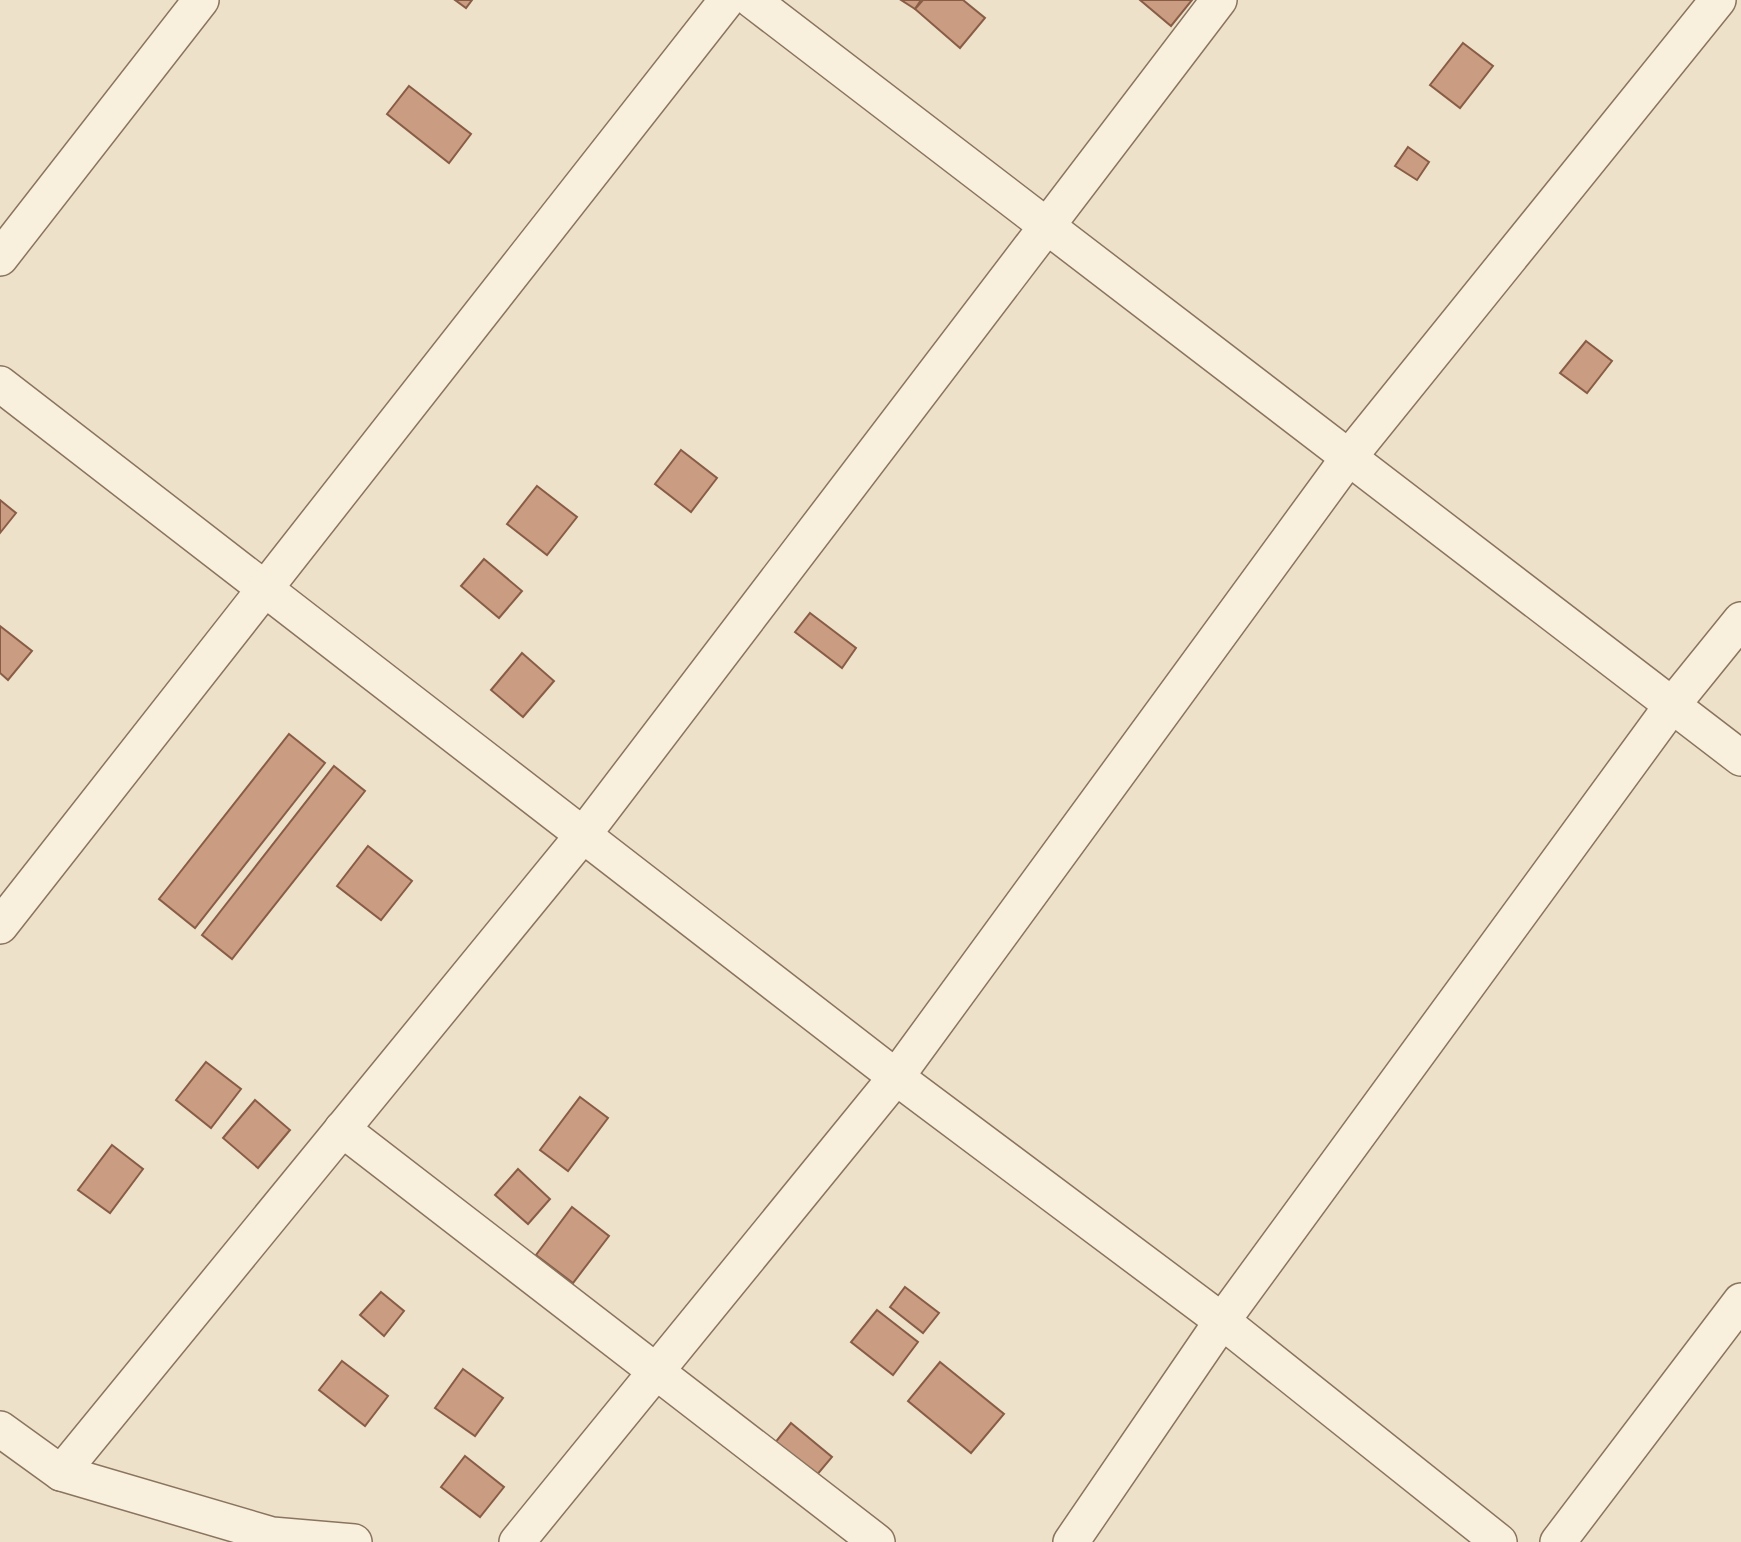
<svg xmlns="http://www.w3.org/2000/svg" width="1741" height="1542" font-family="Lora,serif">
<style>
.building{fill:#ca9c81;stroke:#895d45;stroke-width:2}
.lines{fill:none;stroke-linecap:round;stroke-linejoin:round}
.street-casing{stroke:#8a745e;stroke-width:38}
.street{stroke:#f8efdd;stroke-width:35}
</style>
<rect width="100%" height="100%" fill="#eee1ca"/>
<g class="building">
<polygon points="455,0 472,0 466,8"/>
<polygon points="901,0 921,0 915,9"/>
<polygon points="923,0 963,0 985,18 960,48 915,9"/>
<polygon points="1140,0 1192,0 1171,26"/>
<polygon points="1463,43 1493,66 1460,108 1430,85"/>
<polygon points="409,86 471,134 449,163 387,114"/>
<polygon points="1408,147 1429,162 1417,180 1395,166"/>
<polygon points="1586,341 1612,361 1587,393 1560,373"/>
<polygon points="681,450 717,478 691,512 655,484"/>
<polygon points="537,486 577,517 547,555 507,524"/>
<polygon points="0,500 16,513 0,533"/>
<polygon points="484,559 522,591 499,618 461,586"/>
<polygon points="810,613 856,648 842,668 795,632"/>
<polygon points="0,626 32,651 8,680 0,673"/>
<polygon points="522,653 554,681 523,717 491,690"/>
<polygon points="289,734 325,763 195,928 159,899"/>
<polygon points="334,766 365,791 232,959 202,935"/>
<polygon points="368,846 412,881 381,920 337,886"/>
<polygon points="206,1062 241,1089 211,1128 176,1100"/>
<polygon points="580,1097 608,1118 568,1171 540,1150"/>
<polygon points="255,1100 290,1130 258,1168 223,1138"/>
<polygon points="112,1145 143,1169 110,1213 78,1190"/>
<polygon points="518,1169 550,1199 528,1224 495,1195"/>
<polygon points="572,1207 609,1236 573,1283 536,1255"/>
<polygon points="905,1287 939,1313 923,1333 890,1307"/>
<polygon points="381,1292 404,1311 384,1336 360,1315"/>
<polygon points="877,1310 918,1342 893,1375 851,1342"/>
<polygon points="342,1361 388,1396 365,1426 319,1390"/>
<polygon points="940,1362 1004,1414 971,1453 908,1401"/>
<polygon points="463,1369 503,1398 475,1436 435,1408"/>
<polygon points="791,1423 832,1457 805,1489 765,1455"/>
<polygon points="465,1456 504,1487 480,1517 441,1487"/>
</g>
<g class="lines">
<defs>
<g id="street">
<polyline points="752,0 1741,758"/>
<polyline points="0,258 201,0"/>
<polyline points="0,384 896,1077 1222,1321 1499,1542"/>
<polyline points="0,926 727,0"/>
<polyline points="342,1129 877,1542"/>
<polyline points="0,1429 61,1473 272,1535 354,1542"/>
<polyline points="61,1473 583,835 1219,0"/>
<polyline points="517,1542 896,1077 1349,457 1718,0"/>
<polyline points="1071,1542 1222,1321 1673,704 1741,620"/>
<polyline points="1558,1542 1741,1301"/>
</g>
</defs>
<use href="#street" class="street-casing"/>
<use href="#street" class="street"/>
</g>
</svg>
